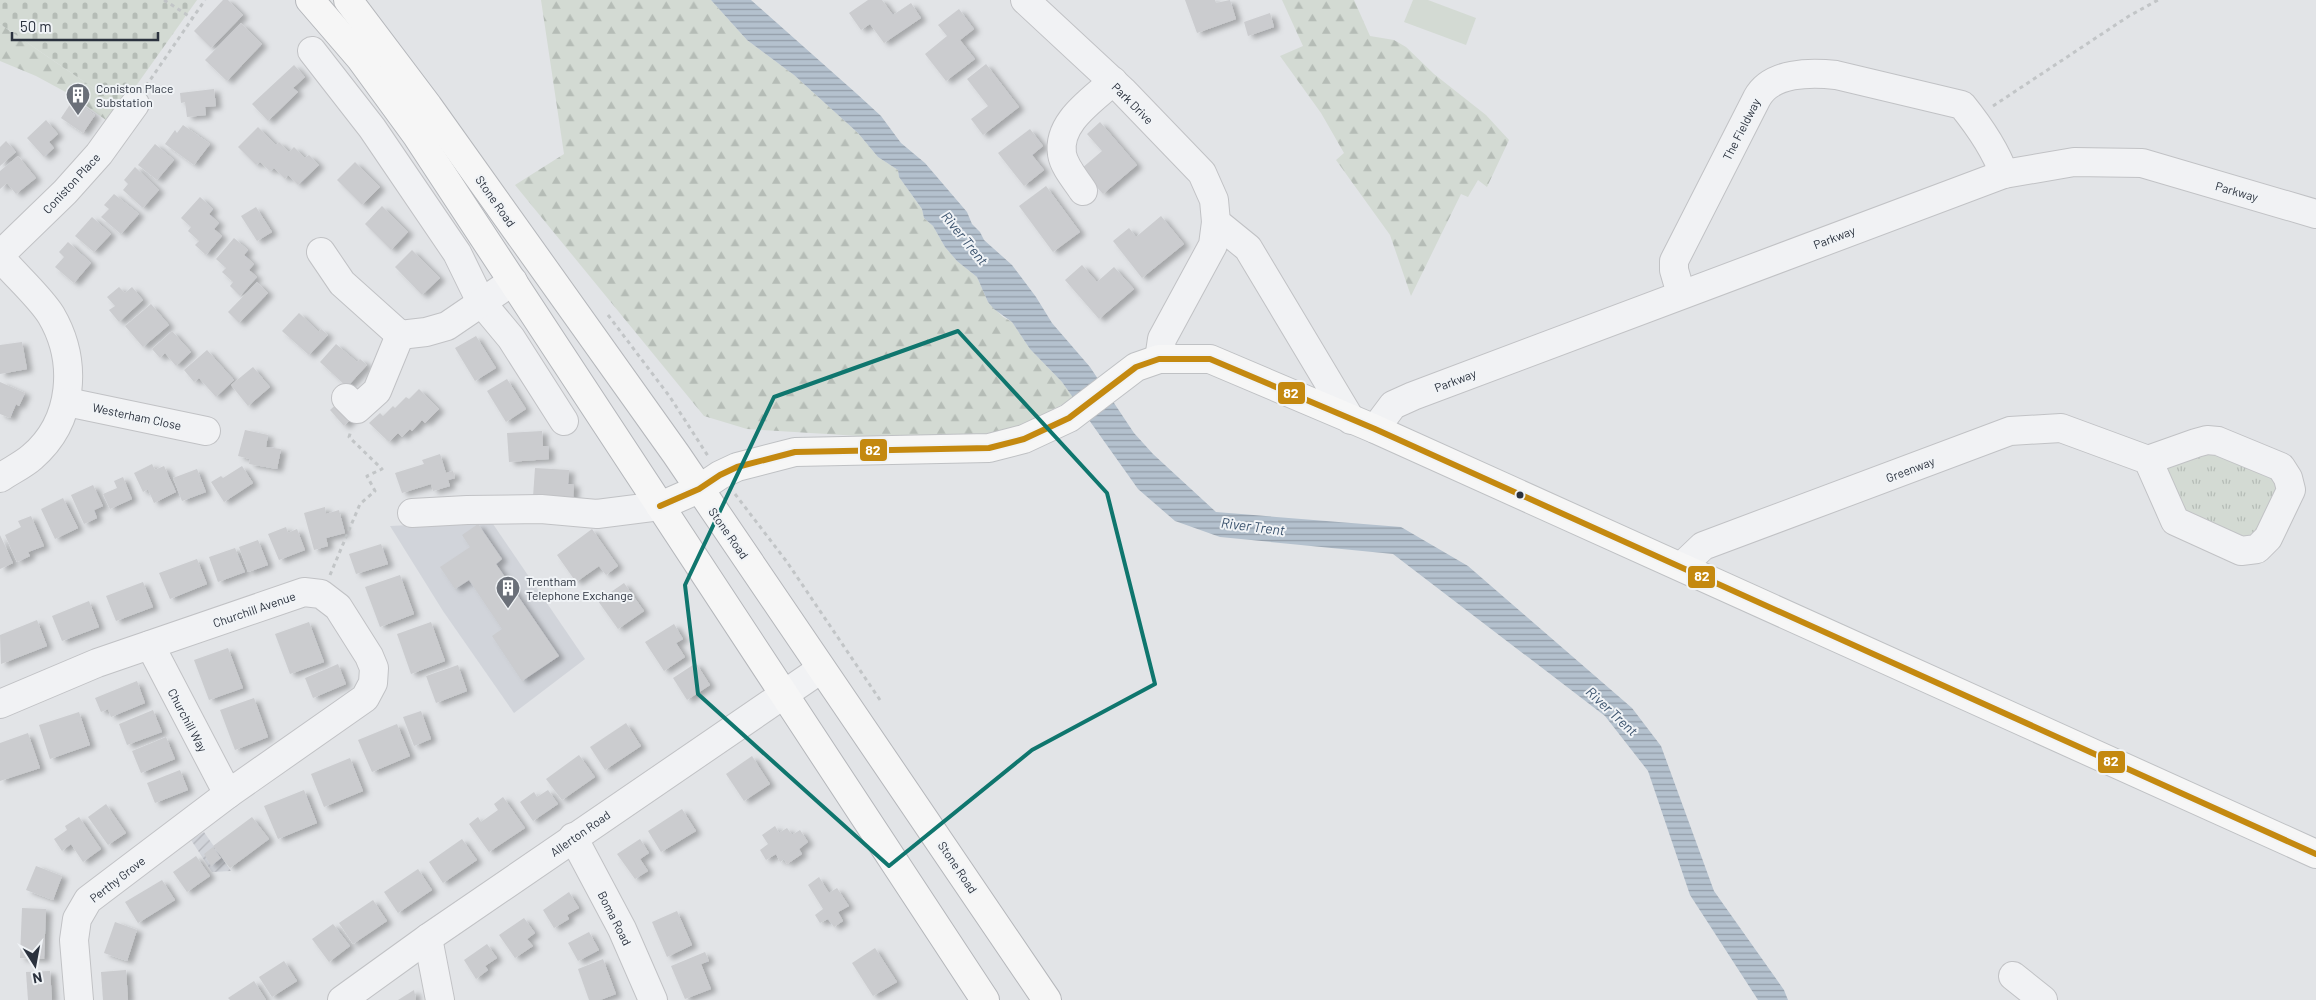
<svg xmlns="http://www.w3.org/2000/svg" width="2316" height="1000" font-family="Barlow,sans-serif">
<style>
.built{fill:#d1d4da}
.industrial{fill:url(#industrial-furrows)}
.grass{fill:url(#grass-tufts)}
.forest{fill:url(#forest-firs)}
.cemetery{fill:url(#cemetery-stones)}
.pitch{fill:#d3dad3}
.water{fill:url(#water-rules)}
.building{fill:#cbcccf;filter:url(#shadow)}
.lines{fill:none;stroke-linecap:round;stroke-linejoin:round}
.minor-casing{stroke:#c1c2c5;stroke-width:30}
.major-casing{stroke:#bfc1c4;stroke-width:30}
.highway-casing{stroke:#b5b7bb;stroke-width:30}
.path{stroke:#c2c5c7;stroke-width:3;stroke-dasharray:4 4;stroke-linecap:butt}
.minor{stroke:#f1f2f4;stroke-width:28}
.major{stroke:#f6f6f6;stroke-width:28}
.highway{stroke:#f6f6f6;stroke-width:28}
.bus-1-casing{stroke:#f0f3f6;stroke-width:10}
.bus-1{stroke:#c48910;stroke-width:6}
.marked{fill:none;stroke:#0f766e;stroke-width:4;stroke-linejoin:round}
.bus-dot{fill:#2b323e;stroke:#f0f3f6;stroke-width:2}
.labels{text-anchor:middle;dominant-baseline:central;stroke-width:4;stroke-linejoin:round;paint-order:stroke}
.poi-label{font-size:12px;fill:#2b323e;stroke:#f0f3f6;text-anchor:start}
.street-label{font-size:12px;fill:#2b323e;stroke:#f0f3f6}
.water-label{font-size:14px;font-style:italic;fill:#3a526d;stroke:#f0f3f6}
.line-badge{stroke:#f0f3f6;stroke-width:2}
.badge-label{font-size:14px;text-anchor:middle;font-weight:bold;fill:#fff}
</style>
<defs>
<pattern id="industrial-furrows" width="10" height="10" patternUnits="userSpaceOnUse" patternTransform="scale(1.25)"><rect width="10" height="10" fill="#d1d4da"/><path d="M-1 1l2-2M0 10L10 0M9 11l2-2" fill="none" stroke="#b4b6bc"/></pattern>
<pattern id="grass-tufts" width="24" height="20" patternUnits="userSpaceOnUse" patternTransform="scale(1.25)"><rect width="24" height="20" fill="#d3dad3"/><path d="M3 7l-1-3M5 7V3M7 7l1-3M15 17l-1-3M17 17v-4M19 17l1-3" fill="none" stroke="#b5bcb6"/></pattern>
<pattern id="forest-firs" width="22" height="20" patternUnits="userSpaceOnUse" patternTransform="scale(1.25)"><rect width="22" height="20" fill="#d3dad3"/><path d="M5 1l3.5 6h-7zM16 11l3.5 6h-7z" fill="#b5bcb6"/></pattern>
<pattern id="cemetery-stones" width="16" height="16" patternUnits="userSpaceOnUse" patternTransform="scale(1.25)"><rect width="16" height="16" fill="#d3dad3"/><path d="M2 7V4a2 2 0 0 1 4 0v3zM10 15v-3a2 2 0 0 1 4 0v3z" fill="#b5bcb6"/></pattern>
<pattern id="water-rules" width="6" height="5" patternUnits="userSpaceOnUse" patternTransform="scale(1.25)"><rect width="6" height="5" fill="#b4c1ce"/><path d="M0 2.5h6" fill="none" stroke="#939da9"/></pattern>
<filter id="shadow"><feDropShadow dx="5.5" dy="3" stdDeviation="2.5" flood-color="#0004"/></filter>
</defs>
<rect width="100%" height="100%" fill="#e2e4e7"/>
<polygon class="built" points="491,521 585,659 514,713 443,611 390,526"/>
<polygon class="industrial" points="204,832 231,871 212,872 191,840"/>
<polygon class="grass" points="2205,450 2271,476 2277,489 2257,532 2250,539 2184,517 2159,466"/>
<g class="forest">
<polygon points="541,0 711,0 747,40 794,75 858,133 878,157 898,170 899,177 922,209 924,218 933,226 945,247 957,261 977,277 988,302 1003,317 1012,322 1030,349 1062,382 1074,398 1026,424 986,435 859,436 747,429 704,416 515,185 564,154"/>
<polygon points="1282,0 1354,0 1370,36 1394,40 1406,47 1434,74 1486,115 1509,140 1487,187 1478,180 1468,197 1461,194 1411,296 1390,235 1336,160 1344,153 1321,113 1280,56 1303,46"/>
<polygon points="0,24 121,107 110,123 73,96 36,76 0,61"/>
</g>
<polygon class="cemetery" points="0,0 197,0 121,107 0,24"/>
<polygon class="pitch" points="1413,0 1428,0 1476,18 1466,45 1404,22"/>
<polygon class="water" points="711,0 751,0 857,94 881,116 901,143 925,163 967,212 972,224 980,232 984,240 1012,265 1036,297 1052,323 1090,367 1134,433 1153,454 1216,512 1401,527 1468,566 1632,708 1661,746 1714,891 1784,990 1788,1000 1758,1000 1690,895 1648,771 1605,716 1393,554 1220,537 1175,521 1138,489 1062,382 1030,349 1012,322 994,309 988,302 977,277 957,261 945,247 933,226 924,218 922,209 899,177 898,170 878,157 858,133 794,75 747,40"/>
<g class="building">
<polygon points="223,0 228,0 243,15 211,48 194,31"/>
<polygon points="868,0 882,0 893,15 911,3 921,18 884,43 870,24 861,30 849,13"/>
<polygon points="1185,0 1215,0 1216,3 1230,0 1236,19 1197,33"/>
<polygon points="959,9 974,29 960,40 975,59 946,81 925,54 947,36 938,25"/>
<polygon points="1270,13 1274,27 1248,36 1244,22"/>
<polygon points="241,23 262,44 227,81 205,60"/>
<polygon points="986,64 1019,107 983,135 971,119 988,106 967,79"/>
<polygon points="294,65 305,77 293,88 298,92 268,121 252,104"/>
<polygon points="214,89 216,106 205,107 206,115 187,117 185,102 181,103 180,93"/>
<polygon points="73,100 95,115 83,133 61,118"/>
<polygon points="46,120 58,134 49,142 54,148 44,157 27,138"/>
<polygon points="1100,122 1137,165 1103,194 1081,169 1102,151 1087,134"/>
<polygon points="183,125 210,144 194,165 165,144 175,130 177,133"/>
<polygon points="258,127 276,145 279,142 289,152 294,147 305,158 309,155 319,165 298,185 288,175 285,179 274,168 270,171 260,162 256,165 238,147"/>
<polygon points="1030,129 1043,146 1032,155 1044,170 1024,186 998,153"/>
<polygon points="6,141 16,152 0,166 0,147"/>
<polygon points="155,144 174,160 157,180 138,165"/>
<polygon points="18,156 36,178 16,194 7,183 0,189 0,171"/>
<polygon points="355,162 380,187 362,205 337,180"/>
<polygon points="135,167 159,190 143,208 123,190 128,184 124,180"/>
<polygon points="1046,186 1080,232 1053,252 1019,206"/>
<polygon points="114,194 139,214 121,234 101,217 109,209 104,205"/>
<polygon points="200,197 213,209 209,214 219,223 214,229 222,236 206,255 195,245 199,241 188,231 191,227 181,218"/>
<polygon points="382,206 408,232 391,250 365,224"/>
<polygon points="256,207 272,232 257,241 241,216"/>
<polygon points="1161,216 1184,244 1142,278 1113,241 1129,228 1136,237"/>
<polygon points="92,217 111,234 94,252 75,236"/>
<polygon points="234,238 248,250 244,255 254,264 249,270 257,277 240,296 230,286 233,282 222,272 226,268 216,259"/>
<polygon points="68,242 91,263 74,283 55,267 64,257 59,252"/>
<polygon points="412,250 440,278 422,295 395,267"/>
<polygon points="1082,265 1097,282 1114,267 1134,289 1099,319 1065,280"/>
<polygon points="257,282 268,293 239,323 228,312"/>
<polygon points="119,287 125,293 132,287 143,300 119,322 109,310 115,306 107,297"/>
<polygon points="151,304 169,325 143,347 125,326"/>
<polygon points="299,313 319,332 321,329 328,335 309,355 282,331"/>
<polygon points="172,331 191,352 176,366 165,353 160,358 152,349"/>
<polygon points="476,336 496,368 475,381 455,348"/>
<polygon points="22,342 27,369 0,374 0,345"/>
<polygon points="336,344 357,362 360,359 367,365 347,387 320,362"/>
<polygon points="207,350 234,380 216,397 199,378 194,382 184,370"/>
<polygon points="253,367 270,387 248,406 231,385"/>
<polygon points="507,379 526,409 506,422 487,391"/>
<polygon points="0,382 25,393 19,406 16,404 10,418 0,414"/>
<polygon points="419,389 439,409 425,423 422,420 412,431 410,429 402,437 398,433 389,442 369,423 380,413 383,416 393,406 395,408 406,397 409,399"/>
<polygon points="340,401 354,416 344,426 330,410"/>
<polygon points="245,430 268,435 266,447 281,449 277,469 249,464 250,459 238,456"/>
<polygon points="542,431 543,446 548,446 549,459 509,462 507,433"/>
<polygon points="440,454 446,473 453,471 455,478 448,480 450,486 433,491 431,484 402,493 395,473 424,464 422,460"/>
<polygon points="152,464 155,470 164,466 176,492 154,503 148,489 143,492 134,473"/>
<polygon points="242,466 253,483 224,502 211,482 221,476 223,478"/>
<polygon points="535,468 569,470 568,484 574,484 573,500 533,497"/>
<polygon points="197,469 206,492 182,501 173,478"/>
<polygon points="123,477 132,499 110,509 103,494 117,488 114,481"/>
<polygon points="93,485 103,506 94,510 97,518 84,524 71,495"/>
<polygon points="63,498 78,528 55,539 41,509"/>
<polygon points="325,507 326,514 339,510 345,533 326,538 328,546 314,550 304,513"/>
<polygon points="31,516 44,546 28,552 30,556 17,562 5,535 21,527 18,521"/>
<polygon points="478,524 502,559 496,564 559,656 522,681 492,636 502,629 469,580 455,589 440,567 470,547 462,535"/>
<polygon points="286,527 288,533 297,529 305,550 279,560 268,534"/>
<polygon points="592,529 618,566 606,575 599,566 576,582 557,555"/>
<polygon points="0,535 13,563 0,569"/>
<polygon points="258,540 268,565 248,572 239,547"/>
<polygon points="381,544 388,564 356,574 349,554"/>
<polygon points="235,548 245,572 218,582 209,557"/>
<polygon points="197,559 207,584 170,599 159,573"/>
<polygon points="400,575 414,614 380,627 365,587"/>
<polygon points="143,582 153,607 116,621 106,596"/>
<polygon points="624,583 644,611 618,629 598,601"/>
<polygon points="89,601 99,627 62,641 52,616"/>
<polygon points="37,620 47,646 1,664 0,635"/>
<polygon points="309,622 324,662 290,674 275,634"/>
<polygon points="431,622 445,661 411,674 397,634"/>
<polygon points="674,624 683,639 676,643 685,657 664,671 645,642"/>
<polygon points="228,648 243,688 209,700 194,660"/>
<polygon points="696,663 710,685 687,700 673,678"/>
<polygon points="338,664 346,684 313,698 305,678"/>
<polygon points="458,665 467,691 436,703 426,676"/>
<polygon points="137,681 145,703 111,717 108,709 101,712 95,698"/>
<polygon points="254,698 268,737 235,750 220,710"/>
<polygon points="153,710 162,732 127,745 119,724"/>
<polygon points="421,711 431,739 414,746 403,717"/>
<polygon points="79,712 90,745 50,759 39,725"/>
<polygon points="626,723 641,746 605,770 590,747"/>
<polygon points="397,724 410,756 372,772 358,740"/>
<polygon points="28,733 40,768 0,781 0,743"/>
<polygon points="166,737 175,759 141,773 132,751"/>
<polygon points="579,755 595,777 562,800 546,779"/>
<polygon points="752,756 770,784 744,801 726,774"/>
<polygon points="350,758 363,791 324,807 311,774"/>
<polygon points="180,770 188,790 155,803 147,783"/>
<polygon points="304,790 317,823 278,839 264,806"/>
<polygon points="548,790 558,804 533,821 520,802 534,792 537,797"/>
<polygon points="503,797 525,828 489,852 469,824 478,817 481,822 498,810 494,804"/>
<polygon points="106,804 126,833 108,845 88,817"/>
<polygon points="682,809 696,831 661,852 648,831"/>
<polygon points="79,817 101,849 83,862 71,844 62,851 54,839 67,830 65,826"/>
<polygon points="252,817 269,839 230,868 213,846"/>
<polygon points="775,826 779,833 787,828 792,835 800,830 808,842 799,849 802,854 787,864 784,859 780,862 776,854 766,860 760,850 768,844 762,835"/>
<polygon points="462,839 477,860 443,883 429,862"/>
<polygon points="640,839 649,853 640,859 648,871 635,879 617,854"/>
<polygon points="213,847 221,858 211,866 204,854"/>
<polygon points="196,856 210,876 187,892 173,872"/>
<polygon points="36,866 62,876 53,900 26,890"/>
<polygon points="418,869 432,890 398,913 384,892"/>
<polygon points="819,877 829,893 837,888 849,906 838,912 843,921 834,927 828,919 820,923 815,915 823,909 808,885"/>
<polygon points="162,880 175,900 138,923 125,902"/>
<polygon points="569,892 579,908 567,915 569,919 554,928 543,910"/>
<polygon points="373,900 387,921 353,944 339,923"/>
<polygon points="22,908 46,909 44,959 20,958"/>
<polygon points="677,911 692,945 667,957 652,922"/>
<polygon points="524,918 535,933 527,939 533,946 515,958 499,935"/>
<polygon points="115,922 137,930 127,961 104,953"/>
<polygon points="333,924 350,946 329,962 312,939"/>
<polygon points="589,932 599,950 578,961 568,943"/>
<polygon points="487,944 497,958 485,966 488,970 476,979 464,960"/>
<polygon points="875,948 897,982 873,996 852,963"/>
<polygon points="705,952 709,961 701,964 711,989 685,999 671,966"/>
<polygon points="603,959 616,994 600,1000 589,1000 578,969"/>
<polygon points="284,961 297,981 272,997 259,977"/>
<polygon points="126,970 128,1000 103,1000 101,972"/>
<polygon points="50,971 52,1000 28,1000 26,972"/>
<polygon points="254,981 266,1000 230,1000 228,998"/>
<polygon points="414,990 416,1000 398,1000"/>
</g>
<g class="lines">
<defs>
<g id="minor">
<polyline points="1025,0 1123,91 1202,173 1214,200 1216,222 1248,248 1351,420"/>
<polyline points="312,51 372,128 457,253 481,302 511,338 564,421"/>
<path d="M1083,191C1076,180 1064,167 1062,154C1057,122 1093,100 1113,81"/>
<polyline points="321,252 342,283 400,335 426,332 447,326 513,281"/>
<polyline points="0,255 65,192 99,154 135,104"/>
<path d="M0,257C14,274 40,297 51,315C78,361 74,421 32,457C23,465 10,471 0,478"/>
<path d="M1681,294L1674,270V261L1757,98C1771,72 1811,72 1836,75L1962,105C1979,126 1995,149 2004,174"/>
<polyline points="1159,359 1162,339 1213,245 1216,222"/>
<polyline points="346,398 357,409 377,391 400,335"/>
<polyline points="67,402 206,431"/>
<polyline points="1375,429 1393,405 1413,396 2004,174 2074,162 2142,163 2316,214"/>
<polyline points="412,513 467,510 541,509 597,514 660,506"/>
<polyline points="1682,566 1703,546 2010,431 2061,428 2148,460 2196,443 2207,440 2218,441 2281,467 2288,478 2291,490 2268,538 2257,549 2241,551 2175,521 2148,460"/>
<polyline points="150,645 228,794"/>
<polyline points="0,704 97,663 304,592 321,594 338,607 369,656 374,668 373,683 365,698 228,794 88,900 77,919 74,940 79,1000"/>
<polyline points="573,837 622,929 653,1000"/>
<polyline points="428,938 440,1000"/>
<polyline points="2013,976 2043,1000"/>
<polyline points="342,1000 428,938 821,669"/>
</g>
<polyline id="major" points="660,506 699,489 720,475 737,467 795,452 989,448 1024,439 1069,418 1136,367 1159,359 1210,359 1375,429 2316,854"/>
<g id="highway">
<polyline points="310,0 360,58 417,136 985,1000"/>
<polyline points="348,0 428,106 676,454 1047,1000"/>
</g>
</defs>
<use href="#minor" class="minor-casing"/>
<use href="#major" class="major-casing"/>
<use href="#highway" class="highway-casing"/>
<g class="path">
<polyline points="164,0 192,18"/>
<polyline points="146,86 205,0"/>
<polyline points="1993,106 2129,16 2158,0"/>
<polyline points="608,315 670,397 708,456"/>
<polyline points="735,494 787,562 880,700"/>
<polyline points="330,575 360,504 375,491 367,476 382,469 349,437 351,431"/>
</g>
<use href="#minor" class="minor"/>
<use href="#major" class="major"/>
<use href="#highway" class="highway"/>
<defs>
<polyline id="bus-1" points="660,506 699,489 720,475 737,467 795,452 989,448 1024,439 1069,418 1136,367 1159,359 1210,359 1375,429 2316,854"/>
</defs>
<use href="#bus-1" class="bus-1-casing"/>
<use href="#bus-1" class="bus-1"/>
</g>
<path class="marked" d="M958,331L1107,493L1155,684L1032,750L889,866L698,694L685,585L774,397Z"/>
<defs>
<symbol id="building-pin" viewBox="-11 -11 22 30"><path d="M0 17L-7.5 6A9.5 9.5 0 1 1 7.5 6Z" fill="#6b7079" stroke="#f0f3f6"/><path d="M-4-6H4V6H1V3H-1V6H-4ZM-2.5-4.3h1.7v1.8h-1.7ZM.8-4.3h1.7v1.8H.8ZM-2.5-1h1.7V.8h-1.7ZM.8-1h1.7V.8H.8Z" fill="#fff"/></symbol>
</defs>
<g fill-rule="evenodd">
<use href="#building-pin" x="64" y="81" width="28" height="38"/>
<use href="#building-pin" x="494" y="574" width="28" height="38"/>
</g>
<circle class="bus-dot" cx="1520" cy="495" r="4.5"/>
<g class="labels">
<g class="poi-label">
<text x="96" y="88">Coniston Place<tspan x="96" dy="14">Substation</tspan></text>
<text x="526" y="581">Trentham<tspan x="526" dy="14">Telephone Exchange</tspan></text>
</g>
<g class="street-label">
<text transform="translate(1133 103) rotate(45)">Park Drive</text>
<text transform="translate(1741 129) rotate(-63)">The Fieldway</text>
<text transform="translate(71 183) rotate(-47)">Coniston Place</text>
<text transform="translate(2237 191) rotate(16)">Parkway</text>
<text transform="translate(496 201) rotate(55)">Stone Road</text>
<text transform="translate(1834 237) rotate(-21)">Parkway</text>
<text transform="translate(1455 380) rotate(-21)">Parkway</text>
<text transform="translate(137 416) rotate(12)">Westerham Close</text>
<text transform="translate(1910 469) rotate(-21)">Greenway</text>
<text transform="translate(729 533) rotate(55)">Stone Road</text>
<text transform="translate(254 609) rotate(-19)">Churchill Avenue</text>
<text transform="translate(188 720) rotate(62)">Churchill Way</text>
<text transform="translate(580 833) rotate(-35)">Allerton Road</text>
<text transform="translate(958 867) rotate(56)">Stone Road</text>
<text transform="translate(117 879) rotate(-38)">Perthy Grove</text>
<text transform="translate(615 918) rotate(63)">Boma Road</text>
</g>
<g class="water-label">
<text transform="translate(965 238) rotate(51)">River Trent</text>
<text transform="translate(1253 526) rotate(7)">River Trent</text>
<text transform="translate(1612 711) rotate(43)">River Trent</text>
</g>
</g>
<g class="line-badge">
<rect x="1277" y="381" width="29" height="24" rx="5" fill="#c48910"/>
<rect x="859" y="438" width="29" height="24" rx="5" fill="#c48910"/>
<rect x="1687" y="565" width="29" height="24" rx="5" fill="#c48910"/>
<rect x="2097" y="750" width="29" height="24" rx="5" fill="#c48910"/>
</g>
<g class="badge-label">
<text x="1291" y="398">82</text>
<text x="873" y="455">82</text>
<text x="1702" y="581">82</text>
<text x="2111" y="766">82</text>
</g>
<g transform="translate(35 965) rotate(169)" stroke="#f0f3f6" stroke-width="4" paint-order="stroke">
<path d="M0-4L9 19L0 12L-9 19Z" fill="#2b323e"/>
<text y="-8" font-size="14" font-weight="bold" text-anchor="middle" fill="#2b323e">N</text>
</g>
<path d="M12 32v8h146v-8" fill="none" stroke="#2b323e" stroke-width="2.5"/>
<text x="20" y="32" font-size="15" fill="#2b323e" stroke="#f0f3f6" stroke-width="4" paint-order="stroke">50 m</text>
</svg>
